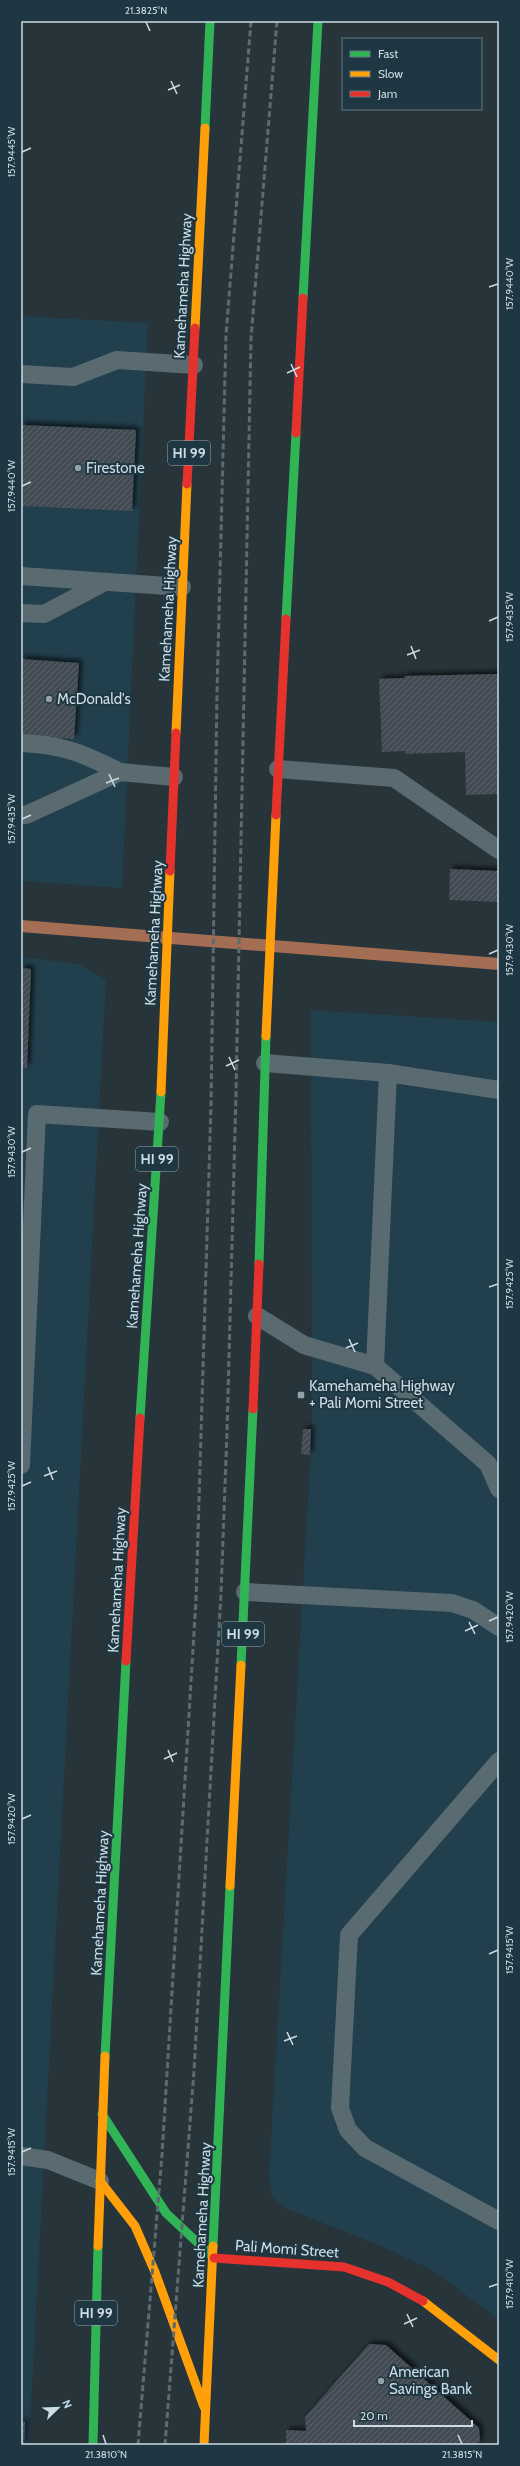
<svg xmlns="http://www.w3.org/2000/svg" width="520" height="2466" font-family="Cabin,sans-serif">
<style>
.built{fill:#213f4c}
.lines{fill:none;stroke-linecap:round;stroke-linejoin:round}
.stream{stroke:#a46e55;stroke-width:12}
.building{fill:url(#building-hatch);filter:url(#shadow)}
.lane{stroke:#596a71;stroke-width:18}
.fast{stroke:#30b455;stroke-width:9}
.slow{stroke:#ff9f0a;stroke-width:9}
.jam{stroke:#e5322d;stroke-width:9}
.rail{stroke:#5d6a70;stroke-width:3;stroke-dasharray:6 3;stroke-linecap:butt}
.ticks{fill:none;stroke:#cddbe2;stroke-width:1.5}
.poi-dot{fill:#93a1a7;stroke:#1f3742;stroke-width:1.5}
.labels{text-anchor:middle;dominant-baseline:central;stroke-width:4;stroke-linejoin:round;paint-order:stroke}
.shield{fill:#1f3742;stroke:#99aab2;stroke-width:1}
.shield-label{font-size:14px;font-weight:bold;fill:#cddbe2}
.street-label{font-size:15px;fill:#cddbe2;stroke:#1f3742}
.poi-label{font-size:15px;fill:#cddbe2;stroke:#1f3742;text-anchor:start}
.neatline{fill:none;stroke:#cddbe2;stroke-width:1.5}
.ticks-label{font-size:10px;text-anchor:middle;fill:#cddbe2}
</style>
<defs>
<pattern id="building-hatch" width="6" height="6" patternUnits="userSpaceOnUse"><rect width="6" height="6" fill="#424c52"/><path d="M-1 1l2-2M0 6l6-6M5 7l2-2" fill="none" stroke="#5c656b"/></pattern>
<filter id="shadow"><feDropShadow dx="3.5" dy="-3.5" stdDeviation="2" flood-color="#0009"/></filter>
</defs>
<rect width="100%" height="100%" fill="#27343a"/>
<g class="built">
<polygon points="21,316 148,323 122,888 21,881"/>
<polygon points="21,957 80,964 106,980 29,2445 21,2445"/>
<polygon points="311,1010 499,1022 499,2320 434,2271 381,2246 283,2207 272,2196 269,2175 312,1429"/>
</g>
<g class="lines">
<polyline class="stream" points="21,926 499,964"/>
</g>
<g class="building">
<polygon points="21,425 136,430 132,511 21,506"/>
<polygon points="21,659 79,663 74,739 21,736"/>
<polygon points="499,674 499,794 466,795 465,752 405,754 406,751 382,752 379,679 405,678 404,676"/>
<polygon points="450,869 499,871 499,902 449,900"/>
<polygon points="21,968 31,969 27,1068 21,1067"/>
<polygon points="303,1429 311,1429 310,1455 301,1454"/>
<polygon points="369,2344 386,2345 479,2428 480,2441 476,2445 286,2445 286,2430 306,2431 305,2417"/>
<polygon points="21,2422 25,2422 24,2445 21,2445"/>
</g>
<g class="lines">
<g class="lane">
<polyline points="21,374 73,377 117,360 194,365"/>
<polyline points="21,576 182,587"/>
<polyline points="21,613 44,614 103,583"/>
<path d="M21,743C64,745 82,753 120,772"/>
<polyline points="278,769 394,778 499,850"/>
<polyline points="21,815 26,815 120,772 174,777"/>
<polyline points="265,1063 388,1073 499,1090"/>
<polyline points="257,1316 304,1345 375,1366 488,1464 499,1489"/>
<polyline points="375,1366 388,1073"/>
<polyline points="21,1465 37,1114 160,1122"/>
<polyline points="245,1592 452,1603 473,1610 499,1627"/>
<polyline points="499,1761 349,1935 340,2108 348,2130 365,2148 499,2221"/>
<polyline points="21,2156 48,2160 100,2181"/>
</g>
<g class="fast">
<polyline points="205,128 210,21"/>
<polyline points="303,298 318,21"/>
<polyline points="286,619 296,433"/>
<polyline points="259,1264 266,1036"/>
<polyline points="140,1418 161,1092"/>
<polyline points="241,1665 253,1409"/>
<polyline points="105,2056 126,1661"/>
<polyline points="102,2114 166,2213 214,2258"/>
<polyline points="213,2246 230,1886"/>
<polyline points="93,2445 98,2246"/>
</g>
<g class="slow">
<polyline points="195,328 205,128"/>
<polyline points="176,733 187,484"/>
<polyline points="266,1036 276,815"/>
<polyline points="161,1092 170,871"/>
<polyline points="230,1886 241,1665"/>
<polyline points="100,2181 135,2226 155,2272 204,2407"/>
<polyline points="98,2246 105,2056"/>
<polyline points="423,2301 499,2360"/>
<polyline points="204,2445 213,2246"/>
</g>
<g class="jam">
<polyline points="296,433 303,298"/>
<polyline points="187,484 195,328"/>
<polyline points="276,815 286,619"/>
<polyline points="170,871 176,733"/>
<polyline points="253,1409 259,1264"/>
<polyline points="126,1661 140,1418"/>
<polyline points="214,2258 344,2267 388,2282 423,2301"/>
</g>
<g class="rail">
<polyline points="138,2445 162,2155 196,1600 211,1104 217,693 226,335 251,21"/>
<polyline points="165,2445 194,2071 221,1593 227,1432 236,1093 251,338 277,21"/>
</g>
</g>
<path class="ticks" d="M146,22L150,31M171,81L177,94M168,90L180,85M22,152L31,148M489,287L498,284M291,364L297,377M287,373L300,367M22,486L31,482M489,621L498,617M411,646L416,659M407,655L420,650M109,774L115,787M106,783L119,778M22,819L31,815M489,954L498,950M229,1057L235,1070M226,1066L239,1060M22,1152L31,1148M489,1287L498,1284M349,1339L355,1352M346,1348L358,1343M48,1467L53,1480M44,1476L57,1471M22,1486L31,1482M489,1621L498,1617M469,1622L475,1634M465,1631L478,1625M168,1750L173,1762M164,1759L177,1753M22,1819L31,1815M489,1954L498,1950M287,2032L293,2045M284,2041L297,2036M22,2152L31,2148M489,2287L498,2284M407,2314L413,2327M404,2324L417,2318M103,2435L106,2444M458,2435L462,2444"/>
<g class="poi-dot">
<circle cx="78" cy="468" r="4"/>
<circle cx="49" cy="699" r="4"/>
<rect x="297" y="1391" width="8" height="8" rx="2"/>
<circle cx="381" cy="2381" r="4"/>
</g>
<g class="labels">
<g class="shield">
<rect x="168" y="441" width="42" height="24" rx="3"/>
<rect x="136" y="1147" width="42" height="24" rx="3"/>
<rect x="222" y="1622" width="42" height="24" rx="3"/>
<rect x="75" y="2301" width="42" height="24" rx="3"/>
</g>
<g class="shield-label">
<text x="189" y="453">HI 99</text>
<text x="157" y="1159">HI 99</text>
<text x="243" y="1634">HI 99</text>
<text x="96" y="2313">HI 99</text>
</g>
<g class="street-label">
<text transform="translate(183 286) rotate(-87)">Kamehameha Highway</text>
<text transform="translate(168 609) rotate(-87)">Kamehameha Highway</text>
<text transform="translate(154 933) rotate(-87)">Kamehameha Highway</text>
<text transform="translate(137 1256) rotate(-86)">Kamehameha Highway</text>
<text transform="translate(117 1580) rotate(-87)">Kamehameha Highway</text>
<text transform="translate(100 1903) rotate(-87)">Kamehameha Highway</text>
<text transform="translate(202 2215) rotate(-87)">Kamehameha Highway</text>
<text transform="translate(287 2249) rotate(4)">Pali Momi Street</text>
</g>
<g class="poi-label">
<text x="86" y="468">Firestone</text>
<text x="57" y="699">McDonald's</text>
<text x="309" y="1386">Kamehameha Highway<tspan x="309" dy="17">+ Pali Momi Street</tspan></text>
<text x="389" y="2372">American<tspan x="389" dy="17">Savings Bank</tspan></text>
</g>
</g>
<rect width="520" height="2466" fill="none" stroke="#1f3742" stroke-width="44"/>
<rect x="342" y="38" width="140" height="72" fill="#1f3742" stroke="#657982"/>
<rect x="350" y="51" width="20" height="6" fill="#30b455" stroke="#657982"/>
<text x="378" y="58" font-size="12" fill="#cddbe2">Fast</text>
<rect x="350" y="71" width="20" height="6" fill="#ff9f0a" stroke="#657982"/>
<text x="378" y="78" font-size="12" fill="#cddbe2">Slow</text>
<rect x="350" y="91" width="20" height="6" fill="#e5322d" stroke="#657982"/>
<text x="378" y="98" font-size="12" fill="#cddbe2">Jam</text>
<g transform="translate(58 2408) rotate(67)" stroke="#1f3742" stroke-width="3" paint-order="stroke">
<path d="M0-3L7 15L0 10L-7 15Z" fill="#cddbe2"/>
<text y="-6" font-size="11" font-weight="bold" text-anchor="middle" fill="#cddbe2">N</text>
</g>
<path d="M354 2420v6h118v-6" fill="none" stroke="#cddbe2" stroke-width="2"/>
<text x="360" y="2420" font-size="12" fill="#cddbe2" stroke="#1f3742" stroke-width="3" paint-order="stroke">20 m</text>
<rect x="22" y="22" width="476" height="2422" class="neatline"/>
<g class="ticks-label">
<text x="146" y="14">21.3825°N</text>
<text transform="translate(11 152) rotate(-90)" y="4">157.9445°W</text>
<text transform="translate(509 284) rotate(-90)" y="4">157.9440°W</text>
<text transform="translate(11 486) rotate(-90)" y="4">157.9440°W</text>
<text transform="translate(509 617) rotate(-90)" y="4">157.9435°W</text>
<text transform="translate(11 819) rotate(-90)" y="4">157.9435°W</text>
<text transform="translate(509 950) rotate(-90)" y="4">157.9430°W</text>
<text transform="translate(11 1152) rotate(-90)" y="4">157.9430°W</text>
<text transform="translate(509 1284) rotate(-90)" y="4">157.9425°W</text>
<text transform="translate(11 1486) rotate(-90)" y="4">157.9425°W</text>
<text transform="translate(509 1617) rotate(-90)" y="4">157.9420°W</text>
<text transform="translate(11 1819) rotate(-90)" y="4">157.9420°W</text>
<text transform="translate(509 1950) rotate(-90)" y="4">157.9415°W</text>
<text transform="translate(11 2152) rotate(-90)" y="4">157.9415°W</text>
<text transform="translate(509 2284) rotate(-90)" y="4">157.9410°W</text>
<text x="106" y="2458">21.3810°N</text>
<text x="462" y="2458">21.3815°N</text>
</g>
</svg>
